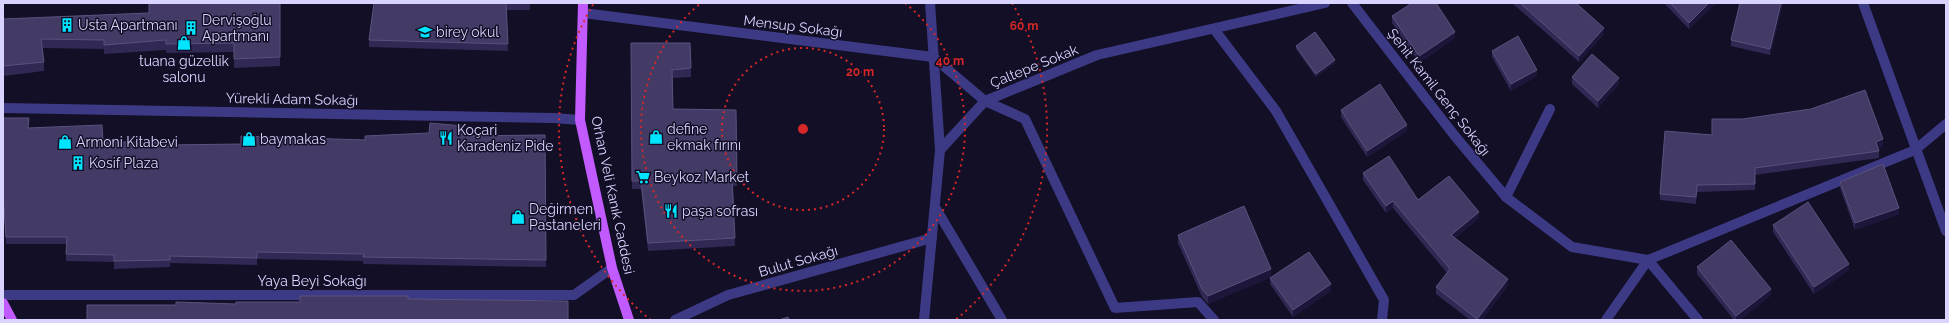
<svg xmlns="http://www.w3.org/2000/svg" width="1949" height="323" font-family="Raleway,sans-serif">
<style>
.lines{fill:none;stroke-linecap:round;stroke-linejoin:round}
.minor{stroke:#3d3a85;stroke-width:10}
.major{stroke:#c25bff;stroke-width:10}
.wall{fill:#312854}
.shaded-wall{fill:#1d163a}
.building{fill:#433a66;stroke:#5a527e}
.ring{fill:none;stroke:#d62828;stroke-width:2;stroke-dasharray:2 4}
.labels{text-anchor:middle;dominant-baseline:central;stroke-width:3;stroke-linejoin:round;paint-order:stroke}
.poi-label{font-size:14px;fill:#d9d4ff;stroke:#130f26;text-anchor:start}
.street-label{font-size:14px;fill:#d9d4ff;stroke:#130f26}
.centre{fill:#d62828;stroke:#130f26;stroke-width:2}
.ring-label{font-size:12px;text-anchor:middle;font-weight:bold;fill:#d62828;stroke:#130f26;stroke-width:3;stroke-linejoin:round;paint-order:stroke}
</style>
<rect width="100%" height="100%" fill="#130f26"/>
<g class="lines">
<g class="minor">
<polyline points="930,3 940,150"/>
<polyline points="1352,3 1454,135 1506,197 1572,247 1648,260 1698,320"/>
<polyline points="1863,3 1946,231"/>
<polyline points="583,13 933,57 985,101 1025,119 1115,308 1198,302 1214,320"/>
<polyline points="1214,29 1276,111 1327,200 1384,300 1382,320"/>
<polyline points="3,108 554,118 580,120"/>
<polyline points="1506,197 1550,109"/>
<polyline points="935,207 1002,320"/>
<polyline points="3,295 574,295 612,268"/>
<polyline points="675,320 728,295 932,238"/>
<polyline points="924,320 940,150 985,101 1097,55 1325,3"/>
<polyline points="1606,320 1648,260 1915,150 1946,124"/>
</g>
<g class="major">
<polyline points="583,3 580,120 612,268 629,320"/>
<polyline points="3,303 12,320"/>
</g>
</g>
<g class="wall">
<polygon points="280,3 280,66 234,68 234,52 166,53 166,50 104,54 104,49 42,48 44,62 44,71 3,76 3,19 149,13"/>
<polygon points="374,3 530,3 530,10 506,10 508,51 369,47 369,40"/>
<polygon points="1512,3 1573,3 1604,34 1579,62"/>
<polygon points="1664,3 1716,3 1689,29"/>
<polygon points="1740,3 1783,3 1770,55 1731,46 1731,40"/>
<polygon points="1392,16 1455,38 1419,63 1392,23"/>
<polygon points="631,43 690,43 691,77 673,78 673,109 736,110 737,186 733,186 735,246 648,251 641,189 632,189"/>
<polygon points="1296,46 1335,63 1316,77 1296,49"/>
<polygon points="1492,51 1537,76 1511,91 1492,57"/>
<polygon points="1572,77 1619,84 1598,108 1572,84"/>
<polygon points="1341,110 1407,131 1367,157 1341,117"/>
<polygon points="3,118 29,128 103,142 167,145 241,144 463,136 545,135 546,267 363,264 363,261 257,259 257,265 170,263 170,267 114,269 114,262 66,261 66,244 6,244 3,200"/>
<polygon points="1712,135 1883,146 1878,148 1879,151 1879,158 1755,175 1755,190 1697,192 1696,204 1660,200 1660,194"/>
<polygon points="1363,173 1418,200 1479,218 1455,238 1508,285 1482,320 1470,320 1436,294 1436,287 1447,273 1393,208 1386,213 1363,180"/>
<polygon points="1840,182 1899,214 1855,230 1840,188"/>
<polygon points="1773,225 1849,270 1814,294 1773,232"/>
<polygon points="1178,235 1271,277 1208,304 1202,297 1178,243"/>
<polygon points="1697,267 1771,295 1740,320 1734,320 1697,274"/>
<polygon points="1270,278 1331,291 1293,317 1270,284"/>
</g>
<g class="shaded-wall">
<polygon points="1709,3 1716,3 1689,29 1689,23"/>
<polygon points="1781,3 1783,3 1770,55 1770,49"/>
<polygon points="1604,28 1604,34 1579,62 1579,56"/>
<polygon points="1455,32 1455,38 1419,63 1419,56"/>
<polygon points="1335,60 1335,63 1316,77 1316,74"/>
<polygon points="1537,70 1537,76 1511,91 1511,84"/>
<polygon points="1619,78 1619,84 1598,108 1598,101"/>
<polygon points="1407,125 1407,131 1367,157 1367,151"/>
<polygon points="1883,139 1883,146 1876,148 1876,142"/>
<polygon points="1393,201 1393,208 1386,213 1386,206"/>
<polygon points="1899,208 1899,214 1855,230 1855,223"/>
<polygon points="1479,212 1479,218 1451,241 1451,235"/>
<polygon points="1849,264 1849,270 1814,294 1814,287"/>
<polygon points="1271,269 1271,277 1208,304 1208,296"/>
<polygon points="1508,279 1508,285 1482,320 1477,320"/>
<polygon points="1331,284 1331,291 1293,317 1293,310"/>
<polygon points="1771,289 1771,295 1740,320 1736,320 1736,316"/>
</g>
<g class="building">
<polygon points="149,3 280,3 280,57 234,59 234,43 166,44 166,40 104,45 104,40 41,39 44,62 3,66 3,19 149,13"/>
<polygon points="374,3 506,3 508,44 369,40"/>
<polygon points="1412,3 1436,3 1455,32 1419,56 1392,16"/>
<polygon points="1520,3 1573,3 1574,4 1574,3 1576,3 1604,28 1579,56"/>
<polygon points="1670,3 1709,3 1689,23"/>
<polygon points="1740,3 1781,3 1770,49 1731,40"/>
<polygon points="1315,32 1335,60 1316,74 1296,46"/>
<polygon points="1518,36 1537,70 1511,84 1492,51"/>
<polygon points="631,43 690,43 691,68 672,70 673,109 736,110 737,178 732,178 735,238 648,243 641,181 632,181"/>
<polygon points="1592,54 1619,78 1598,101 1572,77"/>
<polygon points="1380,84 1407,125 1367,151 1341,110"/>
<polygon points="1865,90 1883,139 1876,142 1879,151 1755,168 1755,184 1697,185 1696,197 1660,194 1665,131 1712,135 1712,119 1743,119 1811,109"/>
<polygon points="3,118 29,118 28,128 102,125 103,142 167,142 167,145 241,144 241,136 365,140 365,136 429,133 430,123 463,126 462,136 545,135 546,260 363,257 364,254 257,252 257,258 170,256 170,260 114,261 114,255 66,254 67,237 6,237 3,192"/>
<polygon points="1389,156 1418,200 1449,176 1479,212 1451,235 1508,279 1477,319 1436,287 1450,269 1393,201 1386,206 1363,173"/>
<polygon points="1883,164 1899,208 1855,223 1840,182"/>
<polygon points="1808,202 1849,264 1814,287 1773,225"/>
<polygon points="1244,206 1271,269 1208,296 1202,289 1178,235"/>
<polygon points="1731,240 1771,289 1736,316 1697,267"/>
<polygon points="1309,252 1331,284 1293,310 1270,278"/>
<polygon points="300,296 408,296 408,299 568,301 568,320 87,320 87,305 176,305 176,302 236,304 236,302 300,302"/>
<polygon points="788,317 790,320 779,320"/>
</g>
<g class="ring">
<circle cx="803" cy="129" r="81"/>
<path d="M905 3A162 162 0 1 1 701 3"/>
<path d="M651 320A244 244 0 0 1 594 3M1012 3A244 244 0 0 1 955 320"/>
</g>
<defs>
<symbol id="building-bare" viewBox="-9 -9 18 18"><path d="M-4-6H4V6H1V3H-1V6H-4ZM-2.5-4.3h1.7v1.8h-1.7ZM.8-4.3h1.7v1.8H.8ZM-2.5-1h1.7V.8h-1.7ZM.8-1h1.7V.8H.8Z" fill="#00e5ff" stroke="#130f26" stroke-width="2.5" paint-order="stroke"/></symbol>
<symbol id="school-bare" viewBox="-9 -9 18 18"><path d="M0-5L7-2L0 1L-7-2ZM-4 1L0 2.5L4 1V4Q0 6-4 4Z" fill="#00e5ff" stroke="#130f26" stroke-width="2.5" paint-order="stroke"/></symbol>
<symbol id="shop-bare" viewBox="-9 -9 18 18"><path d="M-5-2.5h2.3a2.7 3.5 0 0 1 5.4 0H5L5.5 6h-11ZM-1.5-2.5h3a1.5 2.3 0 0 0-3 0Z" fill="#00e5ff" stroke="#130f26" stroke-width="2.5" paint-order="stroke"/></symbol>
<symbol id="restaurant-bare" viewBox="-9 -9 18 18"><path d="M-5-6h1v4h1v-4h1v4h1v-4h1v5L-1.5 .5V6h-2V.5L-5-1ZM5-6V6H3V1.5H1.5Q1.5-4 5-6Z" fill="#00e5ff" stroke="#130f26" stroke-width="2.5" paint-order="stroke"/></symbol>
<symbol id="supermarket-bare" viewBox="-9 -9 18 18"><path d="M-6-5.5h2.5l.6 2H6L4.5 2H-2.5L-4.4-4H-6ZM-1.5 3.2a1.3 1.3 0 1 0 .1 0ZM3 3.2a1.3 1.3 0 1 0 .1 0Z" fill="#00e5ff" stroke="#130f26" stroke-width="2.5" paint-order="stroke"/></symbol>
</defs>
<g fill-rule="evenodd">
<use href="#building-bare" x="57" y="15" width="20" height="20"/>
<use href="#building-bare" x="181" y="18" width="20" height="20"/>
<use href="#school-bare" x="415" y="22" width="20" height="20"/>
<use href="#shop-bare" x="174" y="33" width="20" height="20"/>
<use href="#shop-bare" x="646" y="127" width="20" height="20"/>
<use href="#restaurant-bare" x="436" y="128" width="20" height="20"/>
<use href="#shop-bare" x="239" y="129" width="20" height="20"/>
<use href="#shop-bare" x="55" y="132" width="20" height="20"/>
<use href="#building-bare" x="68" y="153" width="20" height="20"/>
<use href="#supermarket-bare" x="633" y="167" width="20" height="20"/>
<use href="#restaurant-bare" x="661" y="201" width="20" height="20"/>
<use href="#shop-bare" x="508" y="207" width="20" height="20"/>
</g>
<g class="labels">
<g class="poi-label">
<text x="202" y="20">Dervişoğlu<tspan x="202" dy="16">Apartmanı</tspan></text>
<text x="78" y="25">Usta Apartmanı</text>
<text x="436" y="32">birey okul</text>
<text x="184" y="61" text-anchor="middle">tuana güzellik<tspan x="184" dy="16">salonu</tspan></text>
<text x="667" y="129">define<tspan x="667" dy="16">ekmak fırını</tspan></text>
<text x="457" y="130">Koçari<tspan x="457" dy="16">Karadeniz Pide</tspan></text>
<text x="260" y="139">baymakas</text>
<text x="76" y="142">Armoni Kitabevi</text>
<text x="89" y="163">Kosif Plaza</text>
<text x="654" y="177">Beykoz Market</text>
<text x="529" y="209">Değirmen<tspan x="529" dy="16">Pastaneleri</tspan></text>
<text x="682" y="211">paşa sofrası</text>
</g>
<g class="street-label">
<text transform="translate(793 26) rotate(7)">Mensup Sokağı</text>
<text transform="translate(1034 66) rotate(-22)">Çaltepe Sokak</text>
<text transform="translate(1439 92) rotate(52)">Şehit Kamil Genç Sokağı</text>
<text transform="translate(292 99) rotate(1)">Yürekli Adam Sokağı</text>
<text transform="translate(613 195) rotate(78)">Orhan Veli Kanık Caddesi</text>
<text transform="translate(798 261) rotate(-16)">Bulut Sokağı</text>
<text x="312" y="281">Yaya Beyi Sokağı</text>
</g>
</g>
<circle cx="803" cy="129" r="6" class="centre"/>
<g class="ring-label">
<text x="1024" y="30">60 m</text>
<text x="950" y="65">40 m</text>
<text x="860" y="76">20 m</text>
</g>
<rect width="1949" height="323" fill="none" stroke="#d9d4ff" stroke-width="8"/>
</svg>
